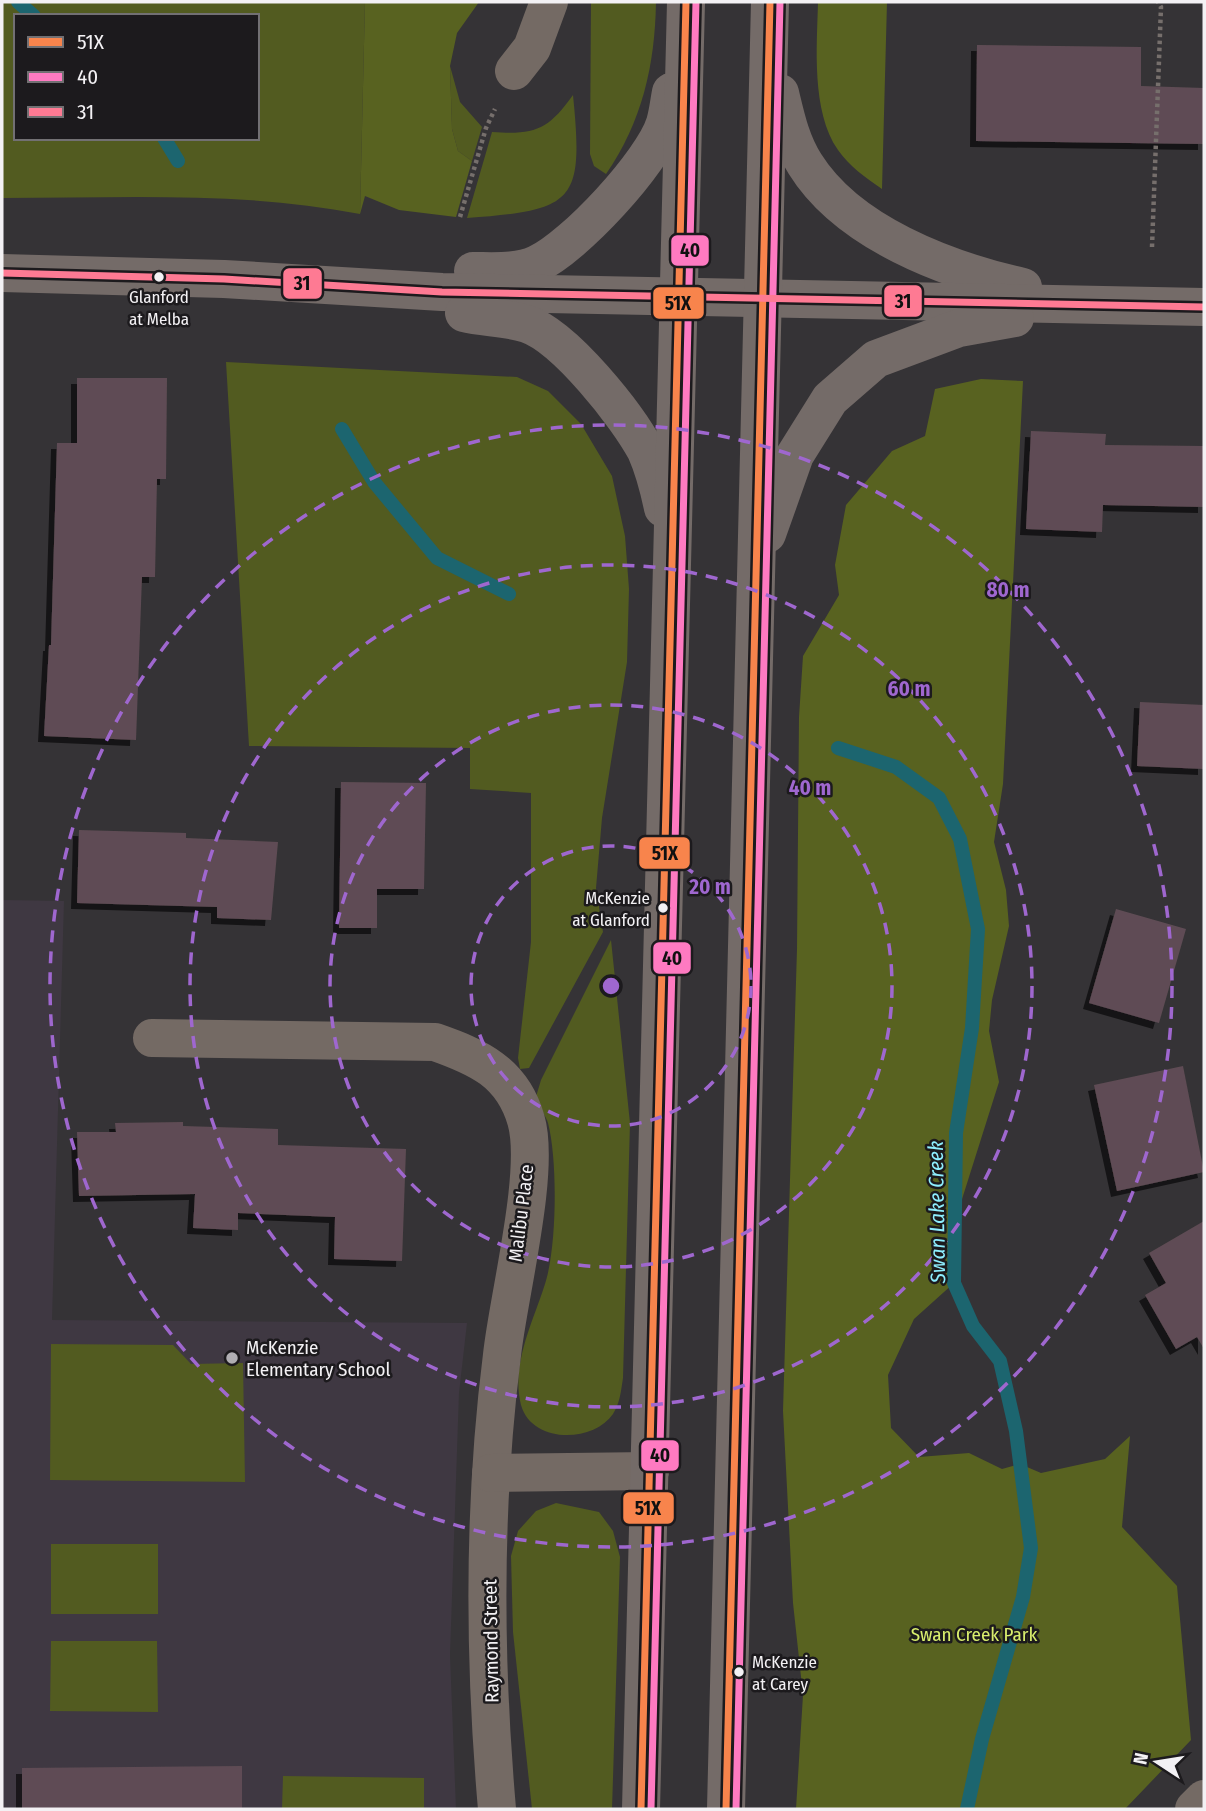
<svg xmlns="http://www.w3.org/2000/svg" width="1206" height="1811" font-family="'Fira Sans Condensed',sans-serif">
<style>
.built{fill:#3f3842}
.green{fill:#525b20;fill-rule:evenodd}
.forest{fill:#586220}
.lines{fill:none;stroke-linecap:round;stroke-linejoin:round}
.stream{stroke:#1c656f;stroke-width:14}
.building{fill:#5f4c54;filter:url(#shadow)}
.path{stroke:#766f6c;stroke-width:4.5;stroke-dasharray:3.5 3.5;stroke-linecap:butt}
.minor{stroke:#746a64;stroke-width:38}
.major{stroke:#746b68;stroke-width:38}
.bus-1-casing{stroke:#1c1a1d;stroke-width:12}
.bus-2-casing{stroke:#1c1a1d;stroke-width:12}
.bus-3-casing{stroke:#1c1a1d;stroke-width:12}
.bus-1{stroke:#f8844c;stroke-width:7}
.bus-2{stroke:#fe7ac1;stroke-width:7}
.bus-3{stroke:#fe7a93;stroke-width:7}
.ring{fill:none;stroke:#9f67cf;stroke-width:3.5;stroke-dasharray:12 9}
.bus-dot{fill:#f3f1f4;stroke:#1c1a1d;stroke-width:2.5}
.poi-dot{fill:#b0aeb2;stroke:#1c1a1d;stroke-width:2.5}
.labels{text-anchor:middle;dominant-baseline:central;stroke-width:5;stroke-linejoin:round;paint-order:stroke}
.bus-label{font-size:17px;fill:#f3f1f4;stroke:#1c1a1d}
.street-label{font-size:19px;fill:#f3f1f4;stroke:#1c1a1d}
.poi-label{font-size:19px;fill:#f3f1f4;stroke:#1c1a1d;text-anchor:start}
.park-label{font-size:19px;fill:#d9ee6d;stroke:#1c1a1d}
.water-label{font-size:21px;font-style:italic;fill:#8eeefe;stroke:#1c1a1d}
.centre{fill:#9f67cf;stroke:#1c1a1d;stroke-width:3.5}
.ring-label{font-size:21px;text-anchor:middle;font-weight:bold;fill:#9f67cf;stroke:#1c1a1d;stroke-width:5;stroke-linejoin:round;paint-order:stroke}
.line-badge{stroke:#1c1a1d;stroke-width:2.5}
.pale-badge-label{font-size:19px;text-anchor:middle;font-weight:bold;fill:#111}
</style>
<defs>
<filter id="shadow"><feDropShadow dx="-6" dy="6" stdDeviation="0" flood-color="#0009"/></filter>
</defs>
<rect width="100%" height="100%" fill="#353336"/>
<polygon class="built" points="2,900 64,901 52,1320 467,1323 459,1393 450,1655 456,1809 2,1809"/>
<g class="green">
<path d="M2,2H365L360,214C242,191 121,198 2,198ZM16,16H257V138H16Z"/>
<path d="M591,2H656C655,65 642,122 606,174L594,166L590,154Z"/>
<polygon points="450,66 460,102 482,127 472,161 458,151 452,129"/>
<path d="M573,95C584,203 574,210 467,218L492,132C535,135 548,130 573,95Z"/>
<polygon points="226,362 517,377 548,391 581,424 612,476 625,536 629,589 627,662 602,818 596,888 603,932 529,1068 520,1069 518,1058 531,942 531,793 470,789 470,748 249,746"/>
<path d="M611,940L630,1123L623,1378C621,1391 620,1403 613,1414C593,1443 532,1444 521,1405C511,1365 532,1324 544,1287C557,1251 558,1161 548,1123C546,1116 539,1107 535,1100L541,1080Z"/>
<polygon points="51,1344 173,1345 191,1364 243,1363 245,1482 50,1480"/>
<polygon points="556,1503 599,1512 613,1531 620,1557 612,1809 532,1809 513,1632 511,1556 518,1531 536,1511"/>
<rect x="51" y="1544" width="107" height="70"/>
<polygon points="51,1641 157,1641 158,1712 50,1711"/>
<polygon points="283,1776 424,1778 424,1809 282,1809"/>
</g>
<g class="forest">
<polygon points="365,2 479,2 457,33 450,66 452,129 458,151 472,161 456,217 399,210 365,196 360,214"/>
<path d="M818,2H887L882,189C866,178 849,166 838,150C811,111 817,46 818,2Z"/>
<polygon points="981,379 1023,381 1003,784 994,842 1006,890 1009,926 992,1000 989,1031 999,1082 957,1215 954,1283 914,1319 888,1375 891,1428 919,1457 969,1453 1002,1469 1020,1464 1041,1473 1105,1459 1130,1436 1122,1527 1177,1586 1191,1740 1125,1809 796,1809 803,1695 793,1603 783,1411 797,949 799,717 803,656 839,595 835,565 846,505 892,451 925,436 935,389"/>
</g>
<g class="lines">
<g class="stream">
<polyline points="18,2 34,16"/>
<polyline points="164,138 178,161"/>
<polyline points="342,429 374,482 437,558 509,594"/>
<polyline points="838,748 896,767 939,798 960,839 978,929 972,1028 956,1133 954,1283 973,1326 1000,1361 1016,1431 1031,1548 1023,1597 982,1739 967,1809"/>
</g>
</g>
<g class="building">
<polygon points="977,45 1141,47 1141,86 1204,88 1204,144 976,141"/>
<polygon points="77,378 167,378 166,479 157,479 155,577 142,577 136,740 44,736 49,645 51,645 57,443 77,443"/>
<polygon points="1031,431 1106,434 1105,445 1204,446 1204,507 1103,505 1102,532 1026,529"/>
<polygon points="1140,702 1204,705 1204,769 1137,766"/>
<polygon points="341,782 426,783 424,889 377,889 377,928 339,928"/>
<polygon points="79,830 186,833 186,838 278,842 271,920 217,918 217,907 77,903"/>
<polygon points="1116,909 1186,929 1159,1023 1089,1003"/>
<polygon points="1183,1066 1204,1172 1117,1191 1094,1085"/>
<polygon points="183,1122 183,1126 278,1129 278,1145 406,1149 402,1261 334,1259 335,1217 238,1213 238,1230 193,1228 195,1194 79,1196 77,1132 116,1132 115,1123"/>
<polygon points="1204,1221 1204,1349 1197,1337 1176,1349 1145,1295 1166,1283 1149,1253"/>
<polygon points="242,1766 242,1809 22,1809 22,1768"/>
</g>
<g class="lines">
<g class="path">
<polyline points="460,217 486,128 495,109"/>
<polyline points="1152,247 1161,7 1158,2"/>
</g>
<g class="minor">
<polyline points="514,71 532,48 549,2"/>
<path d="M152,1038L435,1042C478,1057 512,1072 526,1120C541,1171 508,1298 502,1355C483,1505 484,1660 497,1809"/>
<polyline points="491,1473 650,1471"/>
<polyline points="1194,1809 1204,1799"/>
</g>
<g class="major">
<path d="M780,93C786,118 791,142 805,164C848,233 947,270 1023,287"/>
<path d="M473,271C494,271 518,273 537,264C574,247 653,162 665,123C668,113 669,102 671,92"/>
<polyline points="2,273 224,279 442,292 1204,307"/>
<path d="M464,313C484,318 506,317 527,324C565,337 627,415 646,451C654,469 659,489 663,508"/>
<polyline points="767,534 795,455 830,399 876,359 959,328 1015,318"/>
<polyline points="641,1809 686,2"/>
<polyline points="726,1809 770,2"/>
</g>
<defs>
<g id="bus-1">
<polyline points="641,1809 686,2"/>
<polyline points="726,1809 770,2"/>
</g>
<g id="bus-2">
<polyline points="651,1809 696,2"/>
<polyline points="736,1809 780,2"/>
</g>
<polyline id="bus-3" points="2,273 224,279 442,292 1204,307"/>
</defs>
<use href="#bus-1" class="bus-1-casing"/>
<use href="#bus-2" class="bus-2-casing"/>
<use href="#bus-3" class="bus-3-casing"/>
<use href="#bus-1" class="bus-1"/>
<use href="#bus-2" class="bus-2"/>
<use href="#bus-3" class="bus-3"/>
</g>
<g class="ring">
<circle cx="611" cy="986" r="140"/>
<circle cx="611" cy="986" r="281"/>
<circle cx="611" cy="986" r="421"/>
<circle cx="611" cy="986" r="561"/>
</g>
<g class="bus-dot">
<circle cx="159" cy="277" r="6"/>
<circle cx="663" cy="908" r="6"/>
<circle cx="739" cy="1672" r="6"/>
</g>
<circle class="poi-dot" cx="232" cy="1358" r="7"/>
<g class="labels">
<g class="bus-label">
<text x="159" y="297">Glanford<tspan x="159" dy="22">at Melba</tspan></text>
<text x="650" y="898" text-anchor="end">McKenzie<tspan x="650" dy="22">at Glanford</tspan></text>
<text x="752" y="1662" text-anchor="start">McKenzie<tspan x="752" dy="22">at Carey</tspan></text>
</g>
<g class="street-label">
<text transform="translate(521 1213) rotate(-83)">Malibu Place</text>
<text transform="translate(491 1641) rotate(-91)">Raymond Street</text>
</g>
<g class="poi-label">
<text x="246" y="1347">McKenzie<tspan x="246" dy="22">Elementary School</tspan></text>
</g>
<g class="park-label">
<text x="974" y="1634">Swan Creek Park</text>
</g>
<g class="water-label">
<text transform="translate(937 1212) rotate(-91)">Swan Lake Creek</text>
</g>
</g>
<circle cx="611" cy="986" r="10" class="centre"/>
<g class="ring-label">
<text x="1008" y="597">80 m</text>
<text x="909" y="696">60 m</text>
<text x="810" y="795">40 m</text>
<text x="710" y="894">20 m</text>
</g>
<g class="line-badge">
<rect x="670" y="234" width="40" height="33" rx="7" fill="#fe7ac1"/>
<rect x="282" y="267" width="41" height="33" rx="7" fill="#fe7a93"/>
<rect x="883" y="284" width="40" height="34" rx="7" fill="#fe7a93"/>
<rect x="652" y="286" width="53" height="34" rx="7" fill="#f8844c"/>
<rect x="638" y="836" width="53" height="34" rx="7" fill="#f8844c"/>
<rect x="652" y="941" width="40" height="34" rx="7" fill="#fe7ac1"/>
<rect x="640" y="1439" width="40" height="33" rx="7" fill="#fe7ac1"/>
<rect x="622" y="1491" width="53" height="34" rx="7" fill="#f8844c"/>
</g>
<g class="pale-badge-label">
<text x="690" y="257">40</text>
<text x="302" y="290">31</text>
<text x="903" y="308">31</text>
<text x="678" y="310">51X</text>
<text x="665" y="860">51X</text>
<text x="672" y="965">40</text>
<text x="660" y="1462">40</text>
<text x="648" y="1515">51X</text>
</g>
<rect width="1206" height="1811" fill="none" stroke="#f3f1f4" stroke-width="7"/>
<rect x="14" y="14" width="245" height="126" fill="#1c1a1d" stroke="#727073" stroke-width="2"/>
<rect x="28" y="37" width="35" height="10" fill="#f8844c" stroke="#727073" stroke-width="2"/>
<text x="77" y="49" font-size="21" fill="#f3f1f4">51X</text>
<rect x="28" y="72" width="35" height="10" fill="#fe7ac1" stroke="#727073" stroke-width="2"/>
<text x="77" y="84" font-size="21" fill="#f3f1f4">40</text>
<rect x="28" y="107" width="35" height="10" fill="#fe7a93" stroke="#727073" stroke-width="2"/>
<text x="77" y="119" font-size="21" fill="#f3f1f4">31</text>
<g transform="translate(1157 1762) rotate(282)" stroke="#1c1a1d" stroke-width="5" paint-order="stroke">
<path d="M0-5L12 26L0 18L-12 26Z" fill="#f3f1f4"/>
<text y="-10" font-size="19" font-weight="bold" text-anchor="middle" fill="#f3f1f4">N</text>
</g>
</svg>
